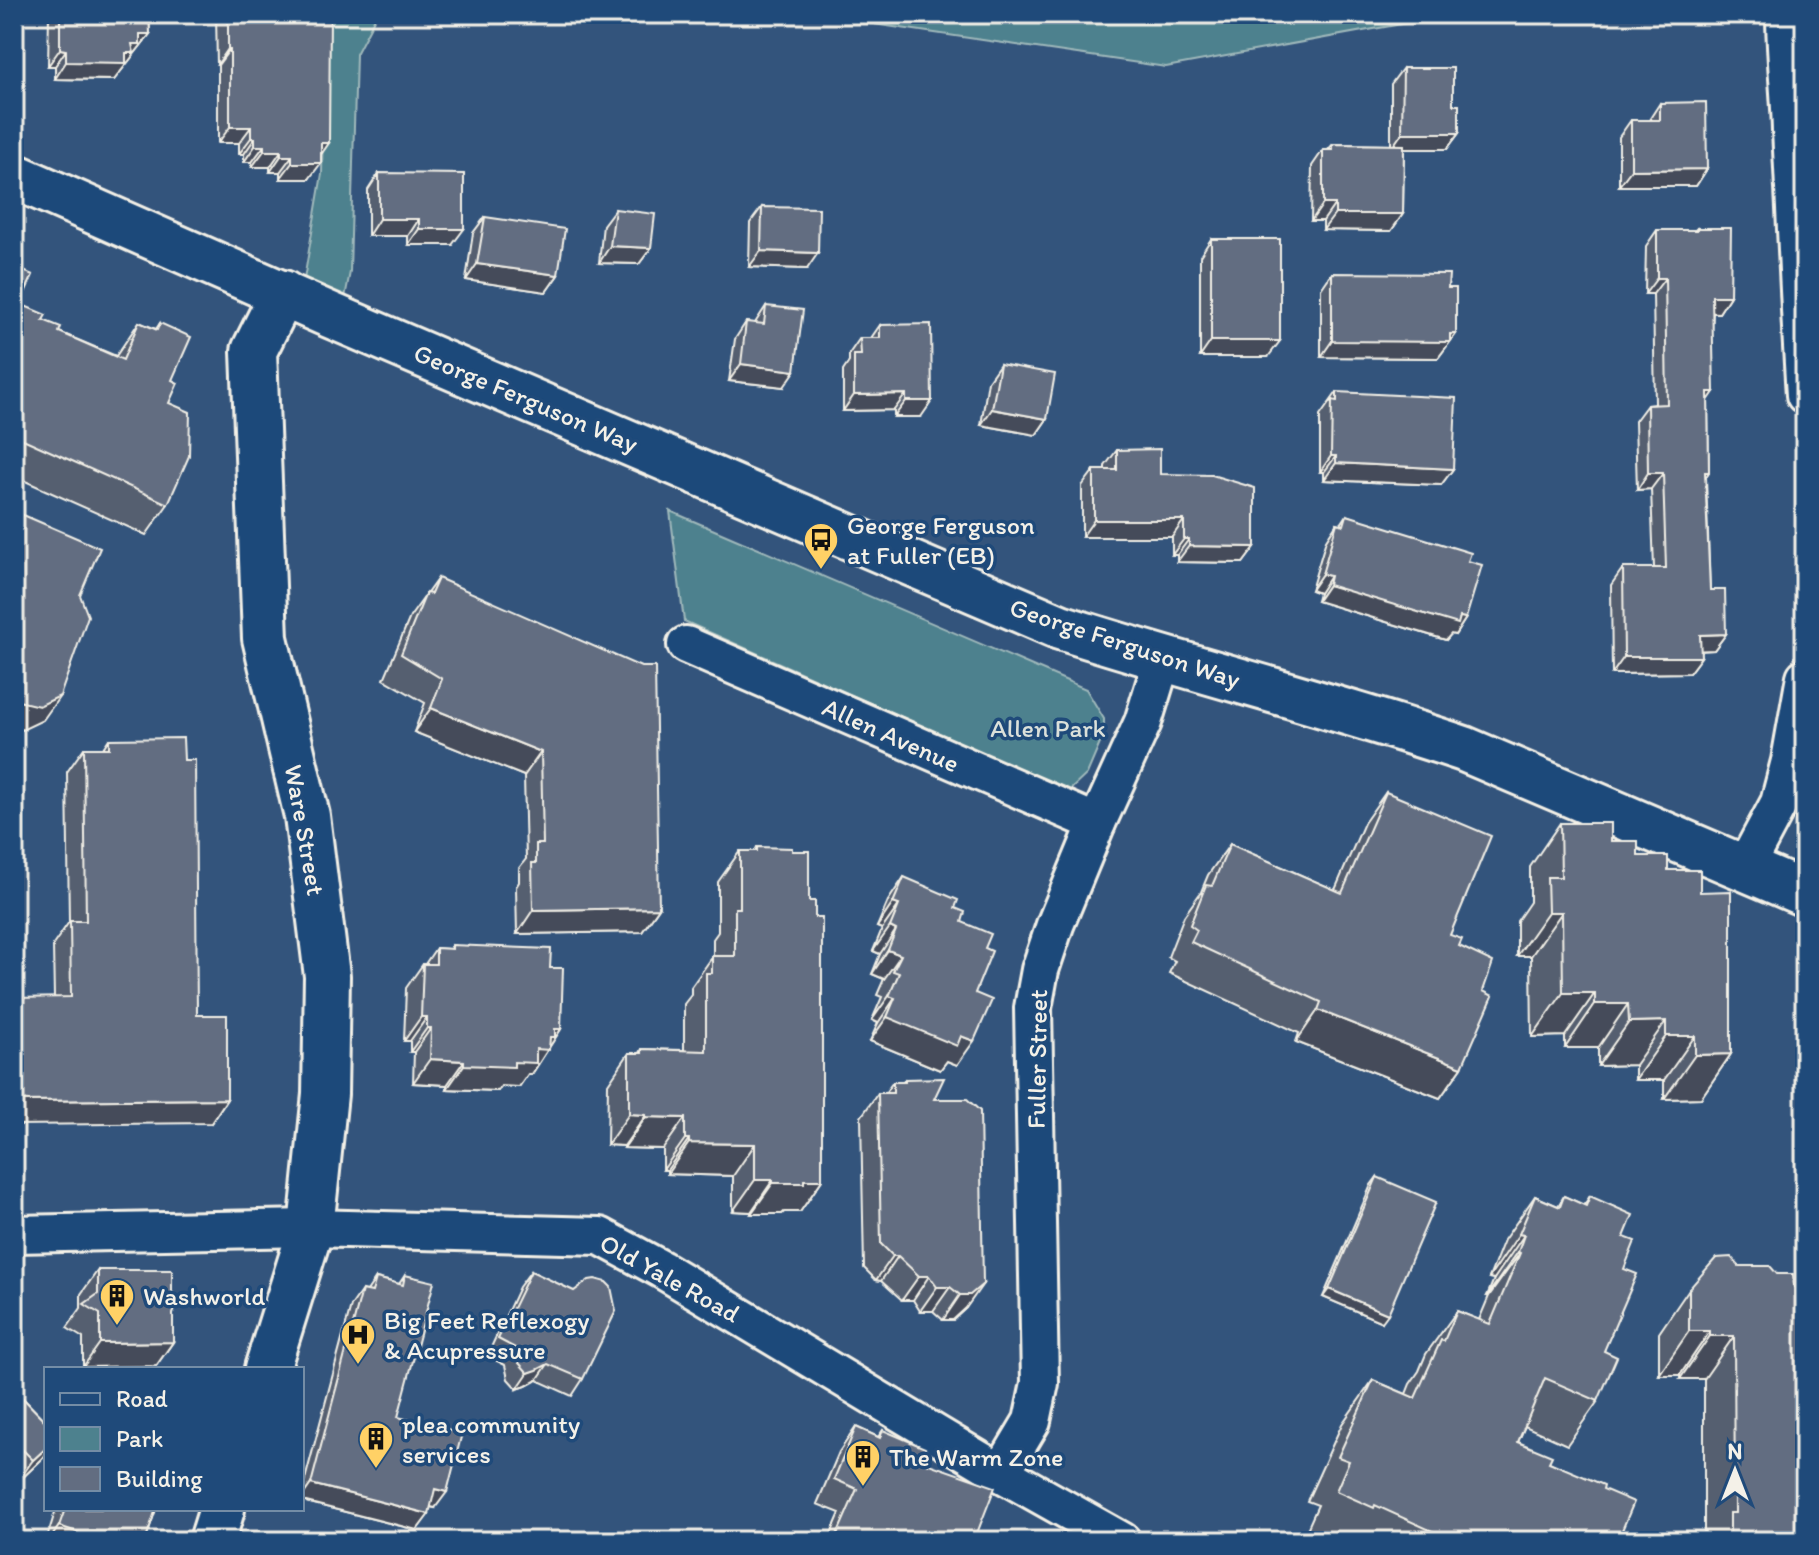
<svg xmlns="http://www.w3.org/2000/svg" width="1819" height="1555" font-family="Itim,sans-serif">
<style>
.green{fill:#4d818e;stroke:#a0b9bb;stroke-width:2}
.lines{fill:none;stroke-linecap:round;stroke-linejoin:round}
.minor-casing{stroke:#f4f1e8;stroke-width:42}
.tertiary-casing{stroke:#f4f1e8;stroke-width:50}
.secondary-casing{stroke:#f4f1e8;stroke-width:50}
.minor{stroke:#1f4a7a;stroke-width:36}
.tertiary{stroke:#1f4a7a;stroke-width:44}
.secondary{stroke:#1f4a7a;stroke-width:44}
.wall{fill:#545e6f;stroke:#f4f1e8;stroke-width:2}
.shaded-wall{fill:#454c5a;stroke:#f4f1e8;stroke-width:2}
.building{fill:#626d81;stroke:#f4f1e8;stroke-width:2}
.labels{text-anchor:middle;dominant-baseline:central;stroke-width:7;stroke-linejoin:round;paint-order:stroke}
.street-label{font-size:26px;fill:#f4f1e8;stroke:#1f4a7a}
.poi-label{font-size:26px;fill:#f4f1e8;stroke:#1f4a7a;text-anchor:start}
.park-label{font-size:26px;fill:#dbe0da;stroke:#1f4a7a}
</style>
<rect width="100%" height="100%" fill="#33547c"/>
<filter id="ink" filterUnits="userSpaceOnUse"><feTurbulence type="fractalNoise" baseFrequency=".0125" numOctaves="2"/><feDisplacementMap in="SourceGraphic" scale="16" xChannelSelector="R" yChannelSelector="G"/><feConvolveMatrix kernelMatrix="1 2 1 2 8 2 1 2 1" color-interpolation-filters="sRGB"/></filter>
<g filter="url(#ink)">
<g class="green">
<polygon points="325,14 377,14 356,54 350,272 342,313 301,297 322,174"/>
<polygon points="805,14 1456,14 1166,67"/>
<polygon points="670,511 1086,689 1104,719 1104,734 1087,774 1069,791 684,621"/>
</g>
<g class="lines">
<defs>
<g id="minor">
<path d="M1785,14C1785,53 1790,92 1791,131C1796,219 1799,307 1805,395"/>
<polyline points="686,645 1097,823"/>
<polyline points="1745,867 1779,803 1790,761 1805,677"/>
<polyline points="14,1234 311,1228 600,1236 661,1269 1001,1473 1122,1541"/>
<polyline points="1001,1473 1032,1421 1040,1383 1033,1008 1040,970 1055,925 1097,823 1143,722 1162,660"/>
</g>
<g id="tertiary">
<polyline points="267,1369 311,1228 325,1094 327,976 307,816 265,638 254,351 283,293"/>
<polyline points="212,1541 222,1509"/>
</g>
<path id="secondary" d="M14,176L330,315L1060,627C1194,670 1331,704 1464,749L1805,894"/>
</defs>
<use href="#minor" class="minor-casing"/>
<use href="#tertiary" class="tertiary-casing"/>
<use href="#secondary" class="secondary-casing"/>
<use href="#minor" class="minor"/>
<use href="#tertiary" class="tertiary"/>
<use href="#secondary" class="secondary"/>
</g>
<g class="wall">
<polygon points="49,14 149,14 150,34 114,80 55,79 55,66 48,66"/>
<polygon points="216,14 330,14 321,155 309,179 280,179 280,172 270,172 270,167 252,167 252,162 244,162 244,154 239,154 239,143 218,143 218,65 217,65"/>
<polygon points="1403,68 1453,105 1459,133 1447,149 1404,149 1403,214 1391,231 1323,230 1323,221 1311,221 1312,166 1323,150 1328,150 1333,144 1391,145 1391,84"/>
<polygon points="1660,103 1707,169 1696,186 1619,186 1619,137 1631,120 1649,120"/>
<polygon points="379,173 452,245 408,245 408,236 368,236 368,190"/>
<polygon points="762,207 807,269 749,267 750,223"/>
<polygon points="615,209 651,248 639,264 599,263 603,225"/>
<polygon points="485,217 558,275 546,292 466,280 473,233"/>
<polygon points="1697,228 1730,296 1719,313 1713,313 1708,401 1709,472 1706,477 1710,590 1726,634 1714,650 1700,651 1701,657 1689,673 1612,674 1611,585 1623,568 1654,568 1651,489 1637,490 1635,421 1647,405 1655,404 1653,294 1645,294 1646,246 1657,230 1695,230"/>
<polygon points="1211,239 1268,357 1200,357 1200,256"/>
<polygon points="14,267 20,304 59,332 116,356 139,322 156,329 160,323 172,380 169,403 168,504 146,535 14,476"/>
<polygon points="1332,273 1456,334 1438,358 1321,357 1321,289"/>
<polygon points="766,306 784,387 729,381 735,339 746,322 755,323"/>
<polygon points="880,325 921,417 894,417 894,410 843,411 843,371 849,362 849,354 860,338 871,338"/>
<polygon points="1000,364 1047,419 1036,435 981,425 988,381"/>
<polygon points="1337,392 1453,469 1441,485 1324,480 1324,472 1320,472 1320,416"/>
<polygon points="1117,450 1160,474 1255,547 1243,563 1177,562 1177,555 1172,555 1172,537 1082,537 1082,486 1094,470 1105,470 1105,466"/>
<polygon points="1347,515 1468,561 1466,618 1455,635 1451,634 1446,640 1317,601 1319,593 1311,590 1326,540 1337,523 1341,524"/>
<polygon points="438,578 659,908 642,932 517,934 516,887 519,882 519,868 526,859 524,776 414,732 425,703 384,679 410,617"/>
<polygon points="109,739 184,760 197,1015 227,1099 211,1123 54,997 53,945 69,922 67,772 84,748 103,748"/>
<polygon points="1386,792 1450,935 1459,946 1483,991 1462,1067 1440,1098 1296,1042 1299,1033 1169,973 1175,961 1168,957 1184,916 1201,892 1208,875 1230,844 1335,890 1364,823"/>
<polygon points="1560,823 1611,841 1638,856 1668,870 1700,892 1731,1054 1701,1098 1664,1099 1664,1080 1635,1080 1635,1065 1598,1066 1598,1048 1565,1048 1565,1036 1532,1037 1531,956 1517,956 1517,921 1530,902 1530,867"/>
<polygon points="757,847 792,851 809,901 822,1180 800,1212 784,1212 782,1214 751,1214 751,1212 733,1211 733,1176 667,1174 667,1170 663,1170 663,1149 624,1148 624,1146 607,1145 608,1084 629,1053 640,1053 642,1049 684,1050 684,1004 691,995 691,987 713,956 713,939 718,932 718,882 740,851 755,851"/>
<polygon points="904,877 955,908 962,922 985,948 957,1065 947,1061 940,1070 870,1041 878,1023 872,1020 882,997 877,995 884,979 872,974 880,954 873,951 882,929 877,927 888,901"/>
<polygon points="452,945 550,968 561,1029 532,1074 528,1074 519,1087 501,1086 498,1091 447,1089 447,1085 413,1083 414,1052 410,1052 410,1041 404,1041 406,988 423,964 425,964 436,948 450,949"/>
<polygon points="905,1079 934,1099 966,1308 953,1320 943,1320 933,1311 920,1311 913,1300 902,1300 881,1281 876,1280 864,1268 861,1117 878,1093 885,1093 893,1082 903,1082"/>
<polygon points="1377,1177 1382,1322 1323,1297 1371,1185"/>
<polygon points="1535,1196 1558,1206 1564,1196 1584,1205 1590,1196 1624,1237 1624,1269 1604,1351 1598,1401 1567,1445 1525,1426 1518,1442 1549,1462 1603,1489 1620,1535 1632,1541 1319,1541 1305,1534 1318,1505 1307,1501 1342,1424 1373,1380 1406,1394 1410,1384 1419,1371 1426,1354 1457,1311 1479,1320 1489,1296 1487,1296 1494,1279 1489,1278 1504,1240"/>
<polygon points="1739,1266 1777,1274 1794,1287 1805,1541 1704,1541 1704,1379 1680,1379 1680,1375 1659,1375 1659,1333 1689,1289"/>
<polygon points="98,1270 173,1342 156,1366 83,1367 83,1338 67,1328 81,1308 81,1294"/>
<polygon points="531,1271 583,1379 572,1396 537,1380 526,1386 517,1389 508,1379 505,1365 487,1356 519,1287"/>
<polygon points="405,1275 398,1417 435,1508 430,1507 417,1530 302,1501 302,1491 351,1306 362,1290 367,1291 376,1278 399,1284"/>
<polygon points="14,1389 46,1422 46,1454 42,1459 16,1484 14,1482"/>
<polygon points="856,1427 878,1437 883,1430 920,1461 974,1541 828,1541 840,1513 817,1504 839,1452"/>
<polygon points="56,1509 156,1509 145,1541 46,1541"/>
</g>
<g class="shaded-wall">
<polygon points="140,34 150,34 114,80 55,79 66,62 132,44"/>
<polygon points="60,49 66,50 55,66 48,66"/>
<polygon points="228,49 230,49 218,65 217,65"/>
<polygon points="230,127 251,127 239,143 218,143"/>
<polygon points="1402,133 1459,133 1447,149 1391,149"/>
<polygon points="251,138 255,138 244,154 239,154"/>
<polygon points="321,143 329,143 318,159"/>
<polygon points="255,146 264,146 252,162 244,162"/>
<polygon points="264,151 281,151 270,167 252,167"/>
<polygon points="281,156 292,156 280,172 270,172"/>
<polygon points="292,163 321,163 309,179 280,179"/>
<polygon points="1707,169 1696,186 1619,186 1631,170"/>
<polygon points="1323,204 1335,204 1323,221 1311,221"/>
<polygon points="1335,214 1403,214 1391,231 1323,230"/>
<polygon points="379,219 419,219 408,236 368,236"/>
<polygon points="419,229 464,229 452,245 408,245"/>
<polygon points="610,246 651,248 639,264 599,263"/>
<polygon points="761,251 818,253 807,269 749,267"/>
<polygon points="477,264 558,275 546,292 466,280"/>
<polygon points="1657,278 1665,278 1653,294 1645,294"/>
<polygon points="1712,296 1730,296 1719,313 1701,312"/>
<polygon points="1456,334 1438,358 1321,357 1332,341"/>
<polygon points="1211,341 1280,341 1268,357 1200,357"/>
<polygon points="741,364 795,371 784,387 729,381"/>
<polygon points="1708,392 1714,392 1703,408"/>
<polygon points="906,394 894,410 843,411 854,395"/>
<polygon points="906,401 932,401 921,417 894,417"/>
<polygon points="992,409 1047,419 1036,435 981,425"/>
<polygon points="1331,456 1336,456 1324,472 1320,472"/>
<polygon points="1336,463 1453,469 1441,485 1324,480"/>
<polygon points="1648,473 1663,473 1651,489 1637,490"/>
<polygon points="1094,520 1184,520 1172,537 1082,537"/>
<polygon points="1184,539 1189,539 1177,555 1172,555"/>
<polygon points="1189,546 1255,547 1243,563 1177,562"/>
<polygon points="1322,574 1330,576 1319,593 1311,590"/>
<polygon points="1328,585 1466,618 1455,635 1451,634 1446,640 1317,601"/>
<polygon points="1726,634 1714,650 1689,651 1700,635"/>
<polygon points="1624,657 1701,657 1689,673 1612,674"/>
<polygon points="60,696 43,720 22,730 14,728 14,700"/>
<polygon points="431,708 541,752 524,776 414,732"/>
<polygon points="893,903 899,905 882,929 877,927"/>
<polygon points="659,908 642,932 517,934 533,910"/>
<polygon points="1548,912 1562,912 1531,956 1517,956"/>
<polygon points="890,927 896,930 880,954 873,951"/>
<polygon points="888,950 901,955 884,979 872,974"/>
<polygon points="1563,993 1595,993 1565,1036 1532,1037"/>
<polygon points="889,996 895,998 878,1023 872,1020"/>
<polygon points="1595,1004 1628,1004 1598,1048 1565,1048"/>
<polygon points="1318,1010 1462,1067 1440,1098 1296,1042"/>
<polygon points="421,1017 427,1017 410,1041 404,1041"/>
<polygon points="887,1017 961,1036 974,1041 957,1065 947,1061 940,1070 870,1041"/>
<polygon points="1666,1021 1635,1065 1598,1066 1629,1022"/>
<polygon points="427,1028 431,1028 414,1052 410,1052"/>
<polygon points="555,1029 561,1029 532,1074 528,1074 519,1087 501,1086 498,1091 447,1089 464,1065 514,1062 536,1049"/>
<polygon points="1666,1036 1695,1036 1664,1080 1635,1080"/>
<polygon points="1731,1054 1701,1098 1664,1099 1695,1055"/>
<polygon points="430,1059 464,1061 447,1085 413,1083"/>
<polygon points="227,1099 211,1123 14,1125 14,1101"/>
<polygon points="629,1114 646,1115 624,1146 607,1145"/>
<polygon points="646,1117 685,1118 663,1149 624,1148"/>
<polygon points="685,1139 689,1139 667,1170 663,1170"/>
<polygon points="689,1143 755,1144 733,1176 667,1174"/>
<polygon points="755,1180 773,1180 751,1212 733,1211"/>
<polygon points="804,1180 822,1180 800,1212 784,1212 782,1214 751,1214 773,1183"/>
<polygon points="1519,1234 1524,1235 1494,1279 1489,1278"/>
<polygon points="1518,1252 1520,1253 1489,1296 1487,1296"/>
<polygon points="893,1256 898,1256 881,1281 876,1280"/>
<polygon points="919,1276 929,1276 913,1300 902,1300"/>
<polygon points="983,1284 966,1308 953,1320 943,1320 960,1295"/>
<polygon points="937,1287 950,1287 933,1311 920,1311"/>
<polygon points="1329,1289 1388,1314 1382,1322 1323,1297"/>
<polygon points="1689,1331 1710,1331 1680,1375 1659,1375"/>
<polygon points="1710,1336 1734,1336 1704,1379 1680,1379"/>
<polygon points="173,1342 156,1366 83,1367 100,1343"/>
<polygon points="548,1364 537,1380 526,1386 517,1389 528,1373"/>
<polygon points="46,1448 46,1454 42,1459 16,1484 33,1460"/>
<polygon points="311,1484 429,1514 417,1530 302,1501 302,1497"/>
<polygon points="435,1489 447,1492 435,1508 423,1505"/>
<polygon points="59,1526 104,1541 49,1541"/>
<polygon points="837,1535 852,1541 833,1541"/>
</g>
<g class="building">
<polygon points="60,14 149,14 150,34 140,34 140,44 132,44 134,53 126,53 126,63 66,62 66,50 60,49"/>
<polygon points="228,14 330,14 329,143 321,143 321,163 292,163 292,156 281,156 281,151 264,151 264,146 255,146 255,138 251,138 251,127 230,127 230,49 228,49"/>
<polygon points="1403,68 1453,68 1453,105 1459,105 1459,133 1402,133"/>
<polygon points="1706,102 1707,169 1631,170 1631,120 1660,120 1660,103"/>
<polygon points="1333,144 1404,145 1403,214 1335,214 1335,204 1323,204 1323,150 1333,150"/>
<polygon points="379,173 464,174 464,229 419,229 419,219 379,219"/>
<polygon points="762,207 819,208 818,253 761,251"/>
<polygon points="615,209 655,214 651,248 610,246"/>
<polygon points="485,217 565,229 558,275 477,264"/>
<polygon points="1697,228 1731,228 1730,296 1712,296 1714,392 1708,392 1709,472 1705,472 1710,590 1725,590 1726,634 1700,635 1701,657 1624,657 1623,568 1666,568 1663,473 1648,473 1647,405 1667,404 1665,278 1657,278 1657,230 1697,230"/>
<rect x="1211" y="239" width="69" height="102"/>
<polygon points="14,267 33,275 20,304 46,315 43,320 61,327 59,332 123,360 139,322 157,330 160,323 191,337 172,380 178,383 169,403 190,412 189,456 168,504 14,435 14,430 16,426 14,425"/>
<polygon points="1332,273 1449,274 1448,288 1456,288 1456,334 1450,334 1450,342 1332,341"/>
<polygon points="766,306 803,310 795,371 741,364 746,322 764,324"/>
<polygon points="931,324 932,401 906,401 906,394 854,395 854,355 861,355 860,338 880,338 880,325"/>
<polygon points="1000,364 1055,374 1047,419 992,409"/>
<polygon points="1337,392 1456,398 1453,469 1336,463 1336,456 1331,456 1332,400 1337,401"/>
<polygon points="1160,449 1160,474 1212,475 1255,488 1255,547 1189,546 1189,539 1184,539 1184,520 1094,520 1094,470 1117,470 1117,450"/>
<polygon points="14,511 100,548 80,595 88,616 60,696 39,706 14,700"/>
<polygon points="1347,515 1471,553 1468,561 1482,565 1466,618 1460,617 1458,624 1328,585 1330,576 1322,574 1337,523 1344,525"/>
<polygon points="438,578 641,667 655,667 659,908 533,910 532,863 536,863 536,844 543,844 541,752 431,708 442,679 401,654 426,593 431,594"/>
<polygon points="183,738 184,760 195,760 197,1015 227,1015 227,1099 14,1101 14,998 71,997 70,921 86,921 84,748 109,748 109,739"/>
<polygon points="1386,792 1491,836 1450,935 1462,939 1459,946 1493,962 1483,991 1493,996 1462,1067 1318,1010 1321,1002 1191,942 1197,930 1190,925 1206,885 1212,886 1230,844 1342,893"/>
<polygon points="1560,823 1611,823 1611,841 1638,841 1638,856 1668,856 1668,870 1700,870 1700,892 1731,891 1731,1054 1695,1055 1695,1036 1666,1036 1666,1021 1629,1022 1628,1004 1595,1004 1595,993 1563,993 1562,912 1548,912 1547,877 1561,877"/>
<polygon points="757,847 792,848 792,851 809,851 809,901 815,901 815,917 822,917 822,1180 804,1180 804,1183 773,1183 773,1180 755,1180 755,1144 689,1143 689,1139 685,1139 685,1118 646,1117 646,1115 629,1114 629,1053 642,1053 642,1049 706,1051 706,973 712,973 712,956 735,956 735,908 740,908 740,851 757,851"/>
<polygon points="904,877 958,900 955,908 965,912 962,922 991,934 985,948 992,951 975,993 992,1000 974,1041 961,1036 957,1046 887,1017 895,998 889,996 899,973 893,971 901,955 888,950 896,930 890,927 899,905 893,903"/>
<polygon points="452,945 551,949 550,968 563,968 561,1029 555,1029 555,1037 550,1037 549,1050 536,1049 536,1063 514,1062 514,1067 464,1065 464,1061 430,1059 431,1028 427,1028 427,1017 421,1017 423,964 436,964 436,948 452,949"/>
<polygon points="944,1078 934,1099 967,1099 980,1111 983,1284 970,1295 960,1295 950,1287 937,1287 929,1276 919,1276 898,1256 893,1256 881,1244 878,1093 893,1093 893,1082 905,1082 905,1079"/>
<polygon points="1377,1177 1436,1202 1388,1314 1329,1289"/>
<polygon points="1535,1196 1560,1207 1564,1196 1586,1206 1590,1196 1633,1215 1624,1237 1635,1241 1624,1269 1637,1274 1604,1351 1617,1357 1598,1401 1545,1378 1518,1442 1552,1456 1549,1462 1604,1485 1603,1489 1634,1502 1620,1535 1632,1541 1454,1541 1375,1505 1374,1508 1336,1491 1349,1461 1338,1457 1373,1380 1415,1398 1441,1340 1444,1341 1457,1311 1490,1324 1520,1253 1518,1252 1524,1235 1519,1234"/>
<polygon points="1731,1257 1739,1266 1770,1266 1777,1274 1793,1274 1794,1287 1805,1286 1805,1541 1730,1541 1730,1513 1735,1513 1734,1336 1710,1336 1710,1331 1689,1331 1689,1289 1716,1258"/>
<polygon points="98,1270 172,1270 172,1292 177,1298 176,1307 173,1314 173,1342 100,1343 100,1314 84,1304 98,1294"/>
<polygon points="531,1271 574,1291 589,1280 595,1279 606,1282 611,1287 616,1311 583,1379 548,1364 537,1370 528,1373 519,1363 517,1349 498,1339"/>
<polygon points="405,1275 434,1282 398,1417 462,1433 447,1492 435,1489 429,1514 311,1484 362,1290 372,1292 376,1278 403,1285"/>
<polygon points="14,1389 46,1422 46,1448 33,1460 14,1441"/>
<polygon points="856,1427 880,1438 883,1430 925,1448 920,1461 995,1487 974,1541 852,1541 837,1535 857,1489 834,1479"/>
<polygon points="65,1509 156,1509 145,1541 104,1541 59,1526"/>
</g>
</g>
<defs>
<symbol id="bus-pin" viewBox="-11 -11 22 30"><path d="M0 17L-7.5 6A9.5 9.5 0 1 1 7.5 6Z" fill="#ffd166" stroke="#1f4a7a"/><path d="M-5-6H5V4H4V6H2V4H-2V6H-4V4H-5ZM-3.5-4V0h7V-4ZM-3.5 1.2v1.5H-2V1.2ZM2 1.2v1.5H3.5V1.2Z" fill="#111"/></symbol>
<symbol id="building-pin" viewBox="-11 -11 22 30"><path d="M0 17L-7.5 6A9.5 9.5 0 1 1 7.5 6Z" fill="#ffd166" stroke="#1f4a7a"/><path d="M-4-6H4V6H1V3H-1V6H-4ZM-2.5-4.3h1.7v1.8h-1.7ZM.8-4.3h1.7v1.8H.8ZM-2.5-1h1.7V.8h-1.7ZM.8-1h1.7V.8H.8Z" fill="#111"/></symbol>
<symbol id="hospital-pin" viewBox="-11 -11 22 30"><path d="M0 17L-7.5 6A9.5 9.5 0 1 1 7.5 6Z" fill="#ffd166" stroke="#1f4a7a"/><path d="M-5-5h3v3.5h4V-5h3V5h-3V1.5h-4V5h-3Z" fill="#111"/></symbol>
</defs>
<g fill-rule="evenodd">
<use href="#bus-pin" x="801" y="520" width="40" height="54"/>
<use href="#building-pin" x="97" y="1276" width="40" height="54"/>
<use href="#hospital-pin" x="338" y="1315" width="40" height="54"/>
<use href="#building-pin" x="356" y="1419" width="40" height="54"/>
<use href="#building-pin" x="843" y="1437" width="40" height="54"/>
</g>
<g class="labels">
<g class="street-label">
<text transform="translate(526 398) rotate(23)">George Ferguson Way</text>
<text transform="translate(1125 643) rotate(18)">George Ferguson Way</text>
<text transform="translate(891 735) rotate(24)">Allen Avenue</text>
<text transform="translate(305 830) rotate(80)">Ware Street</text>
<text transform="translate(1037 1059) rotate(-89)">Fuller Street</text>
<text transform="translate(670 1278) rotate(29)">Old Yale Road</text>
</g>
<g class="poi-label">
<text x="847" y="525">George Ferguson<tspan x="847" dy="30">at Fuller (EB)</tspan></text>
<text x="143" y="1296">Washworld</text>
<text x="384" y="1320">Big Feet Reflexogy<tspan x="384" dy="30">&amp; Acupressure</tspan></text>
<text x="402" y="1424">plea community<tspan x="402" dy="30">services</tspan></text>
<text x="889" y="1457">The Warm Zone</text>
</g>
<g class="park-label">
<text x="1048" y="728">Allen Park</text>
</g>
</g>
<rect width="1819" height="1555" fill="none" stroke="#1f4a7a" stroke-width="48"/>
<rect x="24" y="24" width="1771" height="1507" fill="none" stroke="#f4f1e8" stroke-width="3" filter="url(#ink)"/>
<rect x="44" y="1367" width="260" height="144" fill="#1f4a7a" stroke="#748da6" stroke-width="2"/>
<rect x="60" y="1393" width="40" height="12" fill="#1f4a7a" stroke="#748da6" stroke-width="2"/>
<text x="116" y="1407" font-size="24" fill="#f4f1e8">Road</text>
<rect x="60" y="1427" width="40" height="24" fill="#4d818e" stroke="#748da6" stroke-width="2"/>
<text x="116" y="1447" font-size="24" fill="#f4f1e8">Park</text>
<rect x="60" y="1467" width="40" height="24" fill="#626d81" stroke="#748da6" stroke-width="2"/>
<text x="116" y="1487" font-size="24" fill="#f4f1e8">Building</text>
<g transform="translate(1735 1471)" stroke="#1f4a7a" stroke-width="6" paint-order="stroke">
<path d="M0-6L14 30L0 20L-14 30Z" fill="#f4f1e8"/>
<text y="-12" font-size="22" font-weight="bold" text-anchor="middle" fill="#f4f1e8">N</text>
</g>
</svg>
